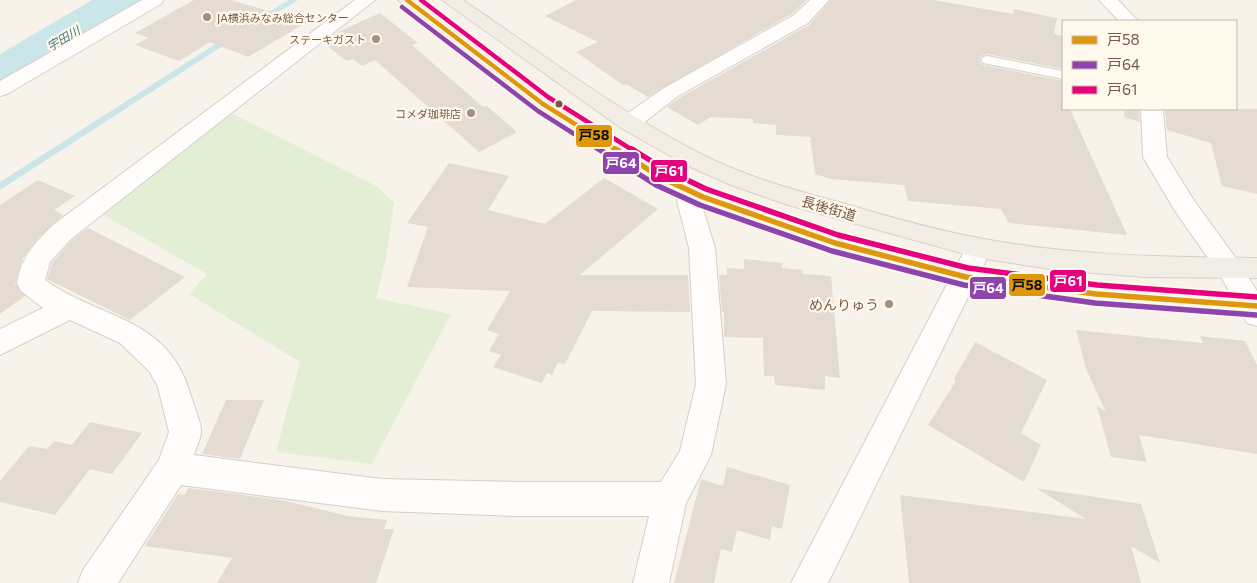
<svg xmlns="http://www.w3.org/2000/svg" width="1257" height="583" font-family="Commissioner,'Noto Sans JP',sans-serif">
<style>
.green{fill:#e3efd4}
.lines{fill:none;stroke-linecap:round;stroke-linejoin:round}
.stream{fill:#cbe6e9;fill-rule:evenodd}
.river{fill:#cbe6e9;fill-rule:evenodd}
.building{fill:#e4dbd2}
.lane-casing{stroke:#d6cec7;stroke-width:2}
.street-casing{stroke:#d6cec7;stroke-width:2}
.secondary-casing{stroke:#d7cec7;stroke-width:2}
.primary-casing{stroke:#d9d0c9;stroke-width:2}
.lane{fill:#fefdfc;fill-rule:evenodd}
.street{fill:#fefdfc;fill-rule:evenodd}
.secondary{fill:#fefdfc;fill-rule:evenodd}
.primary{fill:#f3eee5;fill-rule:evenodd}
.bus-1-far1-casing{stroke:#fff8ec;stroke-width:7}
.bus-1-casing{stroke:#fff8ec;stroke-width:9}
.bus-2-far1-casing{stroke:#fff8ec;stroke-width:7}
.bus-2-casing{stroke:#fff8ec;stroke-width:9}
.bus-3-far1-casing{stroke:#fff8ec;stroke-width:7}
.bus-3-casing{stroke:#fff8ec;stroke-width:9}
.bus-1-far1{stroke:#de970e;stroke-width:4.5}
.bus-1{stroke:#de970e;stroke-width:5.5}
.bus-2-far1{stroke:#8e44ad;stroke-width:4.5}
.bus-2{stroke:#8e44ad;stroke-width:5.5}
.bus-3-far1{stroke:#e5007d;stroke-width:4.5}
.bus-3{stroke:#e5007d;stroke-width:5.5}
.poi-dot{fill:#a48f81;stroke:#fff8ec;stroke-width:2}
.bus-dot{fill:#785948;stroke:#fff8ec;stroke-width:2}
.labels{text-anchor:middle;dominant-baseline:central;stroke-width:4.5;stroke-linejoin:round;paint-order:stroke}
.far-poi-label{font-size:11px;fill:#785948;stroke:#fff8ec;text-anchor:end}
.far-water-label{font-size:12px;font-style:italic;fill:#3e7985;stroke:#fff8ec}
.street-label{font-size:14px;fill:#785948;stroke:#fff8ec}
.poi-label{font-size:14px;fill:#785948;stroke:#fff8ec;text-anchor:end}
.line-badge{stroke:#fff8ec;stroke-width:2}
.badge-label{font-size:14px;text-anchor:middle;font-weight:bold;fill:#fff}
.pale-badge-label{font-size:14px;text-anchor:middle;font-weight:bold;fill:#111}
</style>
<rect width="100%" height="100%" fill="#f7f3eb"/>
<polygon class="green" points="231,113 378,187 394,203 386,257 376,298 451,314 372,464 276,452 300,362 189,294 207,274 102,214"/>
<g class="lines">
<g class="stream">
<polygon points="289,0 298,0 262,22 255,20"/>
<polygon points="228,36 235,38 0,190 0,182"/>
</g>
<polygon class="river" points="92,0 148,0 141,10 19,87 0,92 0,54"/>
</g>
<g class="building">
<polygon points="194,0 231,0 307,22 248,57 210,42 179,61 135,45 148,38 135,33"/>
<polygon points="576,0 807,0 793,13 648,97 626,84 623,85 576,52 598,42 545,16"/>
<polygon points="831,0 934,0 1013,14 1014,9 1057,18 1054,34 1063,36 1063,69 987,54 981,56 979,61 983,65 1063,81 1063,109 1070,109 1127,235 1009,223 1001,209 908,201 904,185 831,179 815,174 810,137 776,135 776,125 753,123 753,119 711,117 698,125 667,107 679,98 809,25"/>
<polygon points="380,13 418,43 412,45 483,107 487,106 517,132 479,152 375,60 362,66 353,59 347,61 323,43 338,32"/>
<polygon points="1125,109 1139,109 1140,122 1124,117"/>
<polygon points="1165,109 1257,109 1257,194 1222,186 1211,143 1167,130"/>
<polygon points="449,163 509,176 488,210 545,224 604,178 658,209 580,275 688,275 690,312 592,311 565,364 558,362 552,375 547,373 542,383 493,367 501,355 489,351 499,334 487,330 510,291 407,287 428,227 407,223"/>
<polygon points="38,180 75,196 54,210 63,215 39,237 23,258 15,284 25,296 0,314 0,205"/>
<polygon points="88,228 185,277 130,320 47,279 52,263 72,240"/>
<polygon points="744,259 782,263 782,268 803,270 803,274 831,276 840,378 825,376 825,390 775,385 774,376 764,376 763,338 724,337 724,312 722,312 719,275 727,275 727,268 744,269"/>
<polygon points="1076,330 1203,343 1200,336 1245,341 1257,365 1257,454 1139,435 1147,462 1111,457 1097,406 1106,412 1086,369"/>
<polygon points="975,342 1047,380 1021,433 1041,445 1024,482 928,425 956,381 954,379"/>
<polygon points="226,400 264,400 240,459 202,454"/>
<polygon points="90,422 142,433 112,474 90,469 55,515 0,502 0,481 29,446 47,449 54,441 72,445"/>
<polygon points="727,467 790,485 782,529 772,526 770,540 737,530 732,552 721,549 714,583 674,583 701,479 723,486"/>
<polygon points="188,488 281,500 348,516 387,520 384,529 394,529 376,583 217,583 232,558 145,546 178,494 185,495"/>
<polygon points="1036,488 1141,504 1160,563 1131,546 1141,583 909,583 900,495 1086,519"/>
</g>
<g class="lines">
<defs>
<polygon id="lane" points="987,56 1063,71 1063,79 983,63 981,60 983,57"/>
<g id="street">
<path d="M355,0H375L71,239L50,262L45,280C101,320 169,316 191,396C194,407 202,423 201,433C200,440 196,448 194,455L382,479L518,482H661L680,451L696,384L689,248L674,189L677,183L686,181L695,183L715,248L726,384L711,455L686,503L669,583H633L649,516H518L382,511L181,485L118,583H78L83,570L159,460L169,432L158,387L149,371L120,343L70,320L0,355V329L43,308L21,291L17,284C20,259 35,242 53,225Z"/>
<polygon points="810,0 829,0 808,23 678,96 637,128 629,130 621,128 618,123 621,118 664,88 794,15"/>
<polygon points="1099,0 1118,0 1138,21 1119,21"/>
<polygon points="1141,109 1163,109 1167,157 1193,199 1238,261 1257,291 1257,326 1247,323 1220,275 1175,211 1143,157"/>
<polygon points="979,238 988,241 992,248 828,583 791,583 966,248 970,241"/>
</g>
<polygon id="secondary" points="142,0 164,0 161,4 7,94 0,96 0,81"/>
<g id="primary">
<polygon points="398,0 418,0 551,99 668,171 712,191 839,235 966,267 1096,283 1257,295 1257,317 1096,305 966,287 826,250 694,203 652,183 535,109"/>
<path d="M442,0H463C541,53 617,111 701,154C746,177 797,191 846,204C890,217 935,230 979,238C1071,256 1164,257 1257,258V278L1144,277L1057,270L979,258L788,205L731,185L686,165L621,128Z"/>
</g>
</defs>
<use href="#lane" class="lane-casing"/>
<use href="#street" class="street-casing"/>
<use href="#secondary" class="secondary-casing"/>
<use href="#primary" class="primary-casing"/>
<use href="#lane" class="lane"/>
<use href="#street" class="street"/>
<use href="#secondary" class="secondary"/>
<use href="#primary" class="primary"/>
<defs>
<polyline id="bus-1-far1" points="407,0 543,104 618,151"/>
<polyline id="bus-1" points="616,149 660,177 703,197 835,243 966,277 1096,294 1257,306"/>
<polyline id="bus-2-far1" points="402,7 538,111 601,151"/>
<polyline id="bus-2" points="599,149 656,185 700,205 832,251 964,285 1095,303 1256,315"/>
<polyline id="bus-3-far1" points="421,0 548,97 634,151"/>
<polyline id="bus-3" points="632,149 664,169 706,189 838,235 968,268 1097,285 1257,297"/>
</defs>
<use href="#bus-1-far1" class="bus-1-far1-casing"/>
<use href="#bus-1" class="bus-1-casing"/>
<use href="#bus-2-far1" class="bus-2-far1-casing"/>
<use href="#bus-2" class="bus-2-casing"/>
<use href="#bus-3-far1" class="bus-3-far1-casing"/>
<use href="#bus-3" class="bus-3-casing"/>
<use href="#bus-1-far1" class="bus-1-far1"/>
<use href="#bus-1" class="bus-1"/>
<use href="#bus-2-far1" class="bus-2-far1"/>
<use href="#bus-2" class="bus-2"/>
<use href="#bus-3-far1" class="bus-3-far1"/>
<use href="#bus-3" class="bus-3"/>
</g>
<g class="poi-dot">
<circle cx="207" cy="17" r="5"/>
<circle cx="376" cy="39" r="5"/>
<circle cx="471" cy="113" r="5"/>
<circle cx="889" cy="304" r="5"/>
</g>
<circle class="bus-dot" cx="559" cy="104" r="4.5"/>
<g class="labels">
<g class="far-poi-label">
<text x="217" y="17" text-anchor="start">JA横浜みなみ総合センター</text>
<text x="366" y="39">ステーキガスト</text>
<text x="461" y="113">コメダ珈琲店</text>
</g>
<g class="far-water-label">
<text transform="translate(63 38) rotate(-31)">宇田川</text>
</g>
<g class="street-label">
<text transform="translate(829 208) rotate(16)">長後街道</text>
</g>
<g class="poi-label">
<text x="879" y="304">めんりゅう</text>
</g>
</g>
<g class="line-badge">
<rect x="575" y="124" width="38" height="24" rx="5" fill="#de970e"/>
<rect x="602" y="151" width="38" height="24" rx="5" fill="#8e44ad"/>
<rect x="650" y="159" width="38" height="24" rx="5" fill="#e5007d"/>
<rect x="1049" y="269" width="38" height="24" rx="5" fill="#e5007d"/>
<rect x="1008" y="273" width="38" height="24" rx="5" fill="#de970e"/>
<rect x="969" y="276" width="38" height="24" rx="5" fill="#8e44ad"/>
</g>
<g class="badge-label">
<text x="621" y="168">戸64</text>
<text x="669" y="176">戸61</text>
<text x="1068" y="286">戸61</text>
<text x="988" y="293">戸64</text>
</g>
<g class="pale-badge-label">
<text x="594" y="140">戸58</text>
<text x="1027" y="290">戸58</text>
</g>
<rect x="1062" y="20" width="175" height="90" fill="#fff8ec" stroke="#c9b8aa"/>
<rect x="1072" y="36" width="25" height="8" fill="#de970e" stroke="#c9b8aa"/>
<text x="1107" y="45" font-size="15" fill="#785948">戸58</text>
<rect x="1072" y="61" width="25" height="8" fill="#8e44ad" stroke="#c9b8aa"/>
<text x="1107" y="70" font-size="15" fill="#785948">戸64</text>
<rect x="1072" y="86" width="25" height="8" fill="#e5007d" stroke="#c9b8aa"/>
<text x="1107" y="95" font-size="15" fill="#785948">戸61</text>
</svg>
